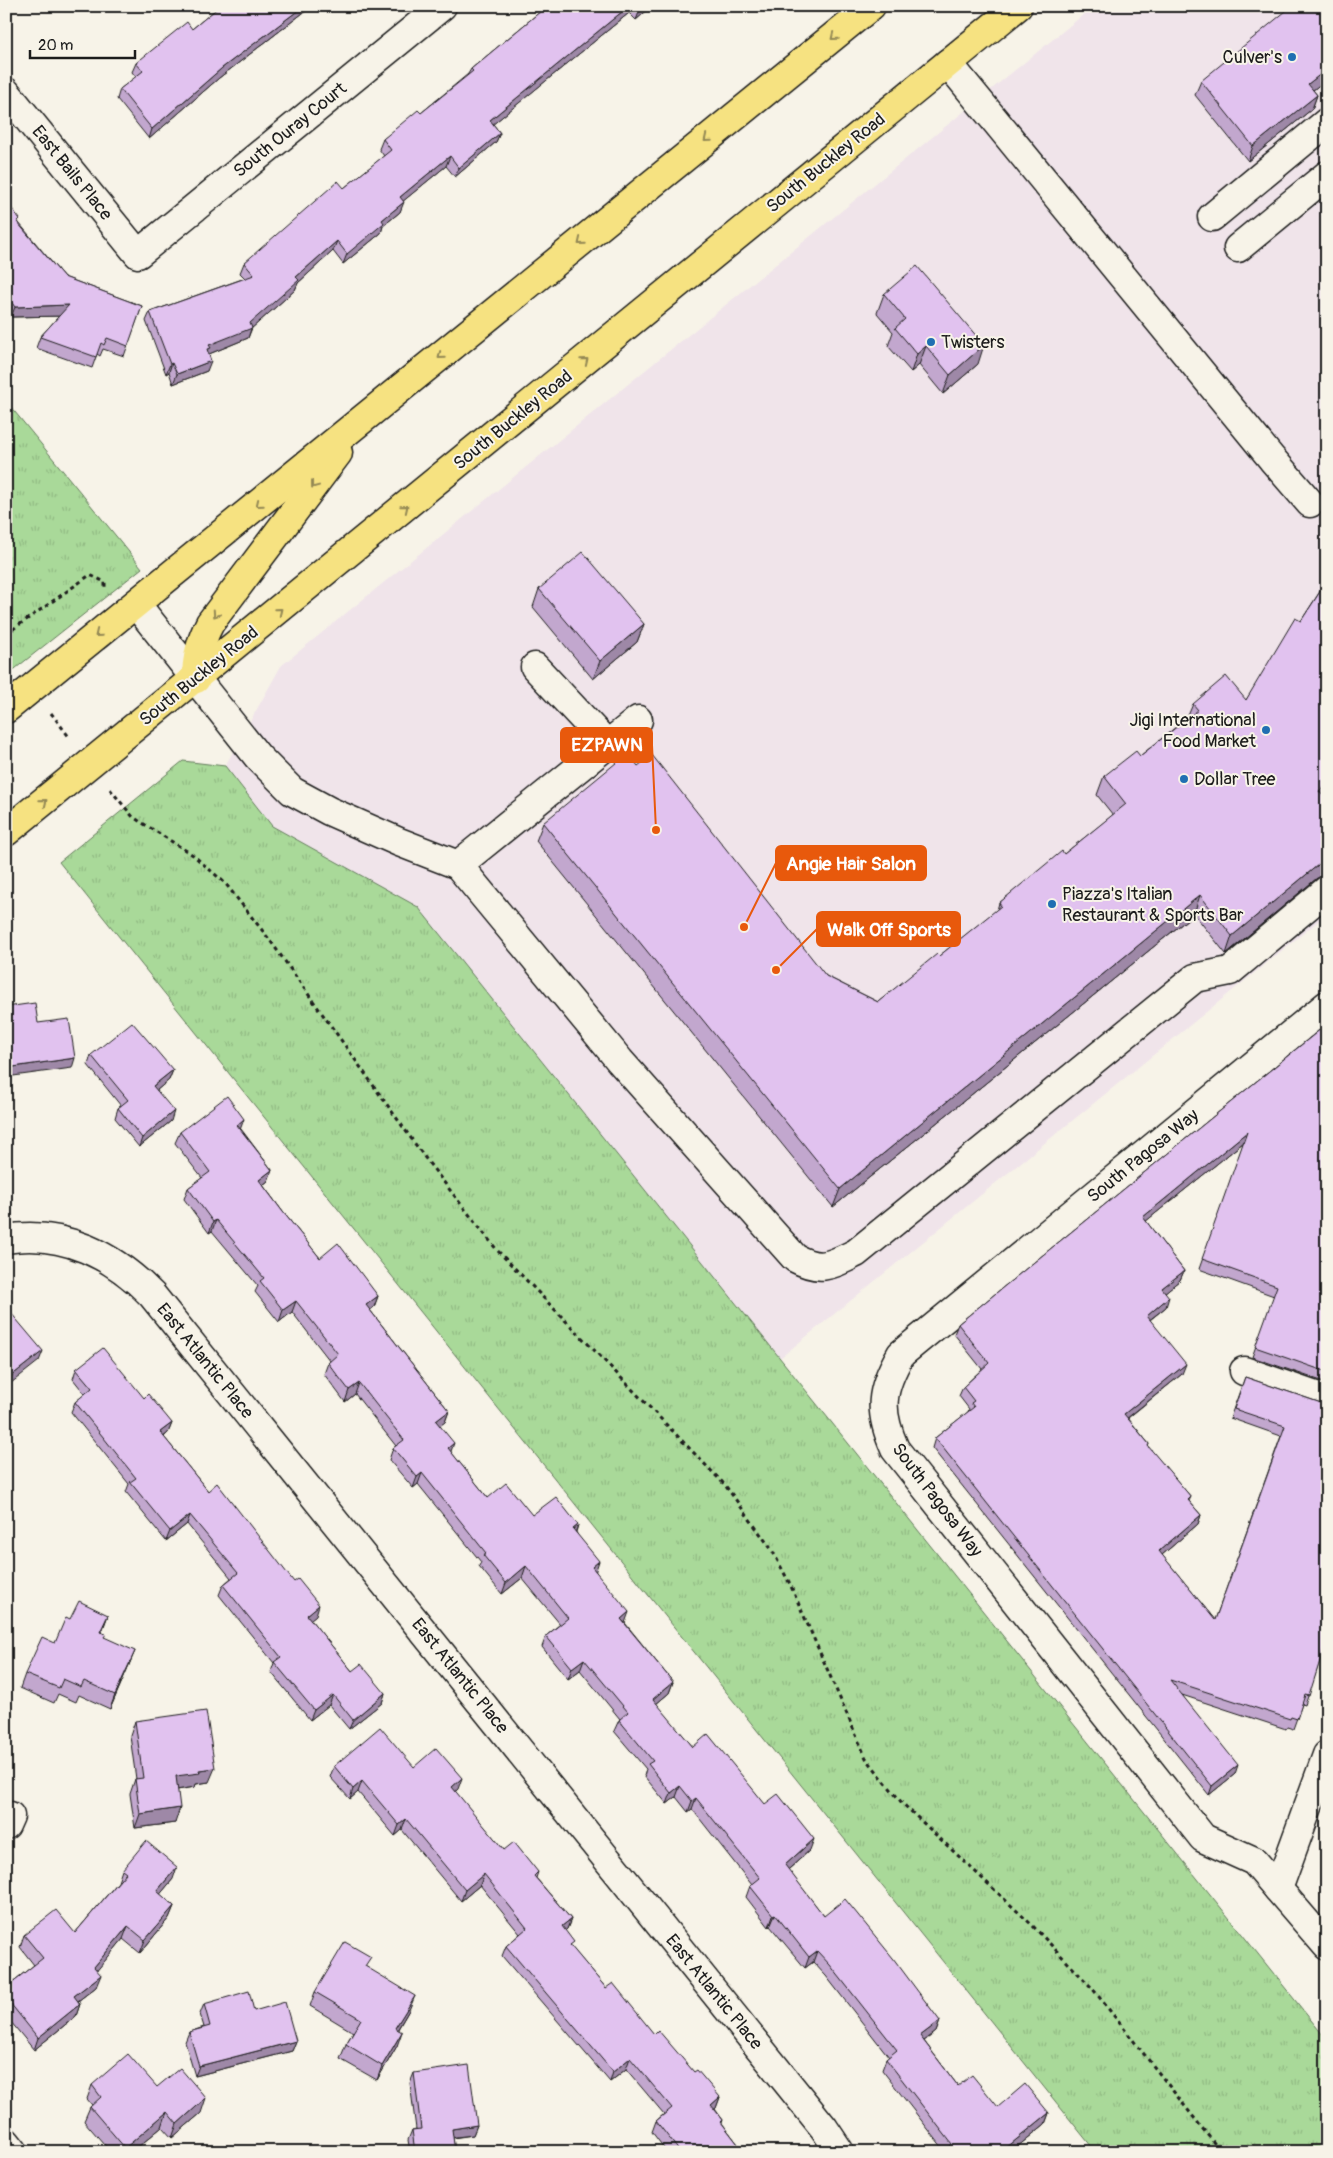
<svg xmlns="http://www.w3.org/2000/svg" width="1333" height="2158" font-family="Pangolin,sans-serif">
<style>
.built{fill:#f0e4ea}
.grass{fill:url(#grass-tufts);stroke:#627a5a}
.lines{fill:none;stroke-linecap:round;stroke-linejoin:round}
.minor-casing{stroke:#1c1c1c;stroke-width:31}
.major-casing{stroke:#1c1c1c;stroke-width:31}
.path{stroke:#1c1c1c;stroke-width:3;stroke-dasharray:4 4;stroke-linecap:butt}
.minor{stroke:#f7f3e8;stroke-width:28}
.major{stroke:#f6e281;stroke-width:28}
.wall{fill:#c2a7ce;stroke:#1c1c1c}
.shaded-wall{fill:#9e88a7;stroke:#1c1c1c}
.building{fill:#e1c2ef;stroke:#1c1c1c}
.oneway{stroke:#948954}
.poi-dot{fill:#1f6fb2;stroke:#f7f3e8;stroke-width:2}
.labels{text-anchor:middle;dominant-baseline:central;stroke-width:4;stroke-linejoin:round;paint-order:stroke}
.poi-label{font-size:18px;fill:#1c1c1c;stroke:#f7f3e8;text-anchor:start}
.street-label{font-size:18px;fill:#1c1c1c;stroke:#f7f3e8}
.leader{fill:none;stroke:#e8590c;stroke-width:2}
.callout-dot{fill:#e8590c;stroke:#f7f3e8;stroke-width:2}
.callout{fill:#e8590c;stroke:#e8590c;stroke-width:2}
.callout-label{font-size:19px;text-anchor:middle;font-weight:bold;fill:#fff}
</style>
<defs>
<pattern id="grass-tufts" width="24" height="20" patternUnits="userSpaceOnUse" patternTransform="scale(1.25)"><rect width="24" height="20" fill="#a9d999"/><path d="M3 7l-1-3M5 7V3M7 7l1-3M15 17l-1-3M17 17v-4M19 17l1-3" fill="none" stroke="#91ba83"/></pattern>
</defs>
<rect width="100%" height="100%" fill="#f7f3e8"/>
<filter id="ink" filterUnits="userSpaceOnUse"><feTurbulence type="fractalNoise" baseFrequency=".02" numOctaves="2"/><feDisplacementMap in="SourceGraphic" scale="10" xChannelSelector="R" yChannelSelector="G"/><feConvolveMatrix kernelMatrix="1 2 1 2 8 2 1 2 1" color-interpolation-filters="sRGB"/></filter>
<g filter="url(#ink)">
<polygon class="built" points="1094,6 1327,6 1327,914 780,1358 418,907 272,826 225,766 281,666"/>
<g class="grass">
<polygon points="6,401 142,568 6,676"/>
<polygon points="183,761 225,766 272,826 418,907 1327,2040 1327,2152 1096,2152 59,862"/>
</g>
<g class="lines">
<defs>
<g id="minor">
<polyline points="948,63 1272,459 1310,503"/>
<polyline points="6,92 138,254 442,6"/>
<polyline points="1212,217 1327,122"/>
<polyline points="1238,248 1327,175"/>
<path d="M136,604L258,757L292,791L329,811L399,842L458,865L620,1061L795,1258C821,1272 831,1265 856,1253L1195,978L1230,971L1327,890"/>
<polyline points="535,667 608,745"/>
<polyline points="458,865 638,720"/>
<path d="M1327,1005L901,1354C880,1390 878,1411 895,1449L1203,1838L1254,1861L1327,1946"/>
<path d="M6,1239C63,1229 114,1256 152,1295L824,2128L840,2152"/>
<polyline points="1244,1371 1327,1400"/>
<polyline points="6,1825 10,1816"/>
<polyline points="1278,1889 1327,1755"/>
<polyline points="6,2142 14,2152"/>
</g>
<g id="major">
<path d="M196,679C196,658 200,642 210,623L338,453"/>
<polyline points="6,709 871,6"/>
<polyline points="6,832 1018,6"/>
</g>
</defs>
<use href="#minor" class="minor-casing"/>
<use href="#major" class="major-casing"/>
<g class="path">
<polyline points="6,634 90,575 105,582 105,588"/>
<polyline points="51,713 70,738"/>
<polyline points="110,789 133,817 193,855 225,883 269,939 428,1162 497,1250 725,1485 772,1550 790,1584 866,1758 902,1803 1032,1925 1092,1988 1221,2152"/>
</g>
<use href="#minor" class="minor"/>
<use href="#major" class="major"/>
</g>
<g class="wall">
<polygon points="220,6 312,6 219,78 149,139 117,99 120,89 136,77 132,72 136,63 192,29"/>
<polygon points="547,6 652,6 636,20 629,13 493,124 500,133 496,142 455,177 446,166 403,201 400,212 383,226 381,233 343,264 333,251 298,283 295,290 252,328 248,338 209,354 207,371 173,384 169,372 166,374 146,321 150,312 245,278 240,273 244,263 344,188 384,156 379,149 383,139 421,113 468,74 471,69"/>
<polygon points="1327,6 1327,79 1313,90 1317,95 1312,109 1248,161 1195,95 1201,81"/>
<polygon points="6,201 19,223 64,277 142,306 124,356 103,349 100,356 97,354 92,368 36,348 40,337 59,316 11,317 6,311"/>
<polygon points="884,294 978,364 943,394 919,365 911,372 888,346 893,332 877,313"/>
<polygon points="1327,575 1327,798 1325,799 1327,801 1327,875 1317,878 1226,954 1194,914 833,1207 536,841 543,823 638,766 826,976 878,1002 939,956 997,910 999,903 1064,854 1113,815 1097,795 1104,776 1140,756 1187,718 1193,704 1246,700 1301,621 1326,582 1324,581"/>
<polygon points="539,589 644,624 637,642 593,679 533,607"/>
<polygon points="1327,1024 1327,1383 1252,1357 1274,1296 1199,1269 1244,1142 1146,1221 1184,1271 1180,1280 1165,1292 1166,1307 1150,1320 1182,1374 1128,1418 1149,1444 1148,1447 1191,1497 1189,1501 1201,1515 1198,1524 1162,1555 1215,1620 1281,1436 1230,1418 1245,1377 1327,1405 1327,1649 1323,1659 1321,1658 1305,1705 1302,1704 1293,1729 1287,1727 1286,1729 1182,1695 1235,1774 1209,1795 932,1448 935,1438 968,1412 969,1409 959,1396 963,1387 982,1369 954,1334 958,1324"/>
<polygon points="91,1055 173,1070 169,1080 157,1090 171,1121 139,1147 115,1118 118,1108 121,1106 88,1065"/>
<polygon points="241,1129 272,1170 268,1181 263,1185 283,1212 320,1258 378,1296 374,1307 370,1310 449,1411 445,1422 440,1425 451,1452 488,1498 532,1515 578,1525 576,1532 596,1572 625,1623 673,1682 669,1693 656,1704 693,1747 765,1804 810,1850 788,1870 824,1916 940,2021 936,2032 924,2041 958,2086 998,2107 1049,2113 1045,2124 1011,2152 946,2152 882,2070 886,2059 889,2057 826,1976 813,1962 805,1968 770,1926 769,1927 746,1897 750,1886 752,1885 692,1809 688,1812 676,1797 667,1804 644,1776 646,1769 614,1731 619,1720 620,1719 580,1670 568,1679 542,1647 546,1636 560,1624 522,1578 502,1594 479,1566 481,1562 418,1484 413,1488 389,1460 393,1448 396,1446 355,1394 345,1402 324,1374 328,1363 330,1361 292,1312 279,1322 255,1292 258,1286 212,1231 209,1233 184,1199 188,1188 202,1178 175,1143 180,1132"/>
<polygon points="76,1369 144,1398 172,1423 168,1433 164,1437 208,1491 316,1615 310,1619 352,1671 385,1693 382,1703 349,1729 329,1705 310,1720 271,1672 274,1663 219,1595 223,1585 231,1578 187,1524 166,1541 126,1492 129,1484 71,1412 75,1402 85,1394 73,1379"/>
<polygon points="108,1615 101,1633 104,1637 129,1665 110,1709 79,1695 76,1702 58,1694 54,1703 20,1688 25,1674 55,1643 70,1619"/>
<polygon points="135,1721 209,1782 196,1784 195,1787 177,1790 175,1823 135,1828 130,1794 135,1779 136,1779 130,1736"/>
<polygon points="334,1766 414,1767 458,1789 455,1792 504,1850 538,1872 536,1878 571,1919 567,1929 565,1931 572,1948 606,1988 720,2097 716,2108 715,2109 723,2120 722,2123 744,2152 667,2152 652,2132 656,2121 664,2114 626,2069 610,2082 502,1956 506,1946 520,1934 480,1885 461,1901 402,1830 395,1836 358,1792 350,1799 330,1777"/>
<polygon points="122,1870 173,1879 160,1894 174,1906 169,1918 140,1953 123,1939 97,1970 96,1987 78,2001 80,2004 76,2016 34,2050 6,2016 6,1987 34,1965 20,1947 24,1935 75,1933 118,1882"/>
<polygon points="367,1967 409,2010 398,2029 397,2046 377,2080 340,2059 346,2044 353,2032 310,2006 315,1992"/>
<polygon points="204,2004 296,2041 292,2051 195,2076 185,2042 189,2032 204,2027 200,2014"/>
<polygon points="414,2073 477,2125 473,2135 453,2138 455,2152 410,2152 408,2140 412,2130 416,2129 410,2083"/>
<polygon points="92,2085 157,2087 201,2113 172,2138 162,2127 132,2152 111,2152 84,2121 90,2107 92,2105 87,2099"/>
</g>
<g class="shaded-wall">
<polygon points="304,6 312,6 219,78 149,139 152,129 222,68"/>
<polygon points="629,6 632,6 629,13 486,130 490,120"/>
<polygon points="644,6 652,6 636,20 640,10"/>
<polygon points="1327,69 1327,79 1303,98 1308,84"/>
<polygon points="1317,95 1312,109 1248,161 1253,146"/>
<polygon points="500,133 496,142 455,177 459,168"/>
<polygon points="450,156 446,166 396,207 400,197"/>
<polygon points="404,202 400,212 383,226 381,233 343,264 347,254 382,220"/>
<polygon points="337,241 333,251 298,283 295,290 251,329 248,338 209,354 207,358 207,349 209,345 250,323 296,277"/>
<polygon points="69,305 65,316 11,317 15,307"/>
<polygon points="984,345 978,364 943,394 950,375"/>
<polygon points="926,346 919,365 911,372 917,354"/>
<polygon points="211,361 207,371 173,384 177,374"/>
<polygon points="172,363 169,372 166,374 170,364"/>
<polygon points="644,624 637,642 593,679 600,661"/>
<polygon points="1327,785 1327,798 1312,810 1319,791"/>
<polygon points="1327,859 1327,875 1317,878 1226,954 1232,936 1324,860"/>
<polygon points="1200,895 1194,914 833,1207 840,1189"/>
<polygon points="75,1058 72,1068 6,1077 6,1068"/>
<polygon points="173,1070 169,1080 150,1096 153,1086"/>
<polygon points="174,1111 171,1121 139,1147 142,1138"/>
<polygon points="244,1119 240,1130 237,1125"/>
<polygon points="1247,1132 1244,1142 1140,1226 1143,1217"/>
<polygon points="272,1170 268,1181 255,1191 259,1180"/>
<polygon points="216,1220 212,1231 209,1233 213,1222"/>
<polygon points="1184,1271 1180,1280 1158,1298 1162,1288"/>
<polygon points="378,1296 374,1307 362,1316 366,1305"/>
<polygon points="1169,1297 1166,1307 1143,1325 1147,1316"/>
<polygon points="296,1301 292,1312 279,1322 283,1310"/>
<polygon points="43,1351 39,1361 6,1387 6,1380"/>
<polygon points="1186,1364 1182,1374 1121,1423 1124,1414"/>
<polygon points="359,1383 355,1394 345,1402 349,1390"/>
<polygon points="449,1411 445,1422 432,1432 436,1421"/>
<polygon points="172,1423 168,1433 157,1442 160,1432"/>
<polygon points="454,1443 450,1454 448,1448"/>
<polygon points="422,1473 418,1484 413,1488 417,1477"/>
<polygon points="190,1515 187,1524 166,1541 170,1531"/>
<polygon points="1201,1515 1198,1524 1155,1561 1159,1551"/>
<polygon points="578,1525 574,1536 573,1529"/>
<polygon points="599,1561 595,1573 592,1567"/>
<polygon points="526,1566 522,1578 502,1594 506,1583"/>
<polygon points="319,1605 316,1615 304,1625 307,1615"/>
<polygon points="629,1612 625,1623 621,1619"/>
<polygon points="108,1615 103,1629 95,1647 100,1632"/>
<polygon points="135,1651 129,1665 110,1709 115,1695"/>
<polygon points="584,1659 580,1670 568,1679 572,1668"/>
<polygon points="673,1682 669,1693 649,1710 653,1699"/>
<polygon points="385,1693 382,1703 349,1729 353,1720"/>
<polygon points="333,1695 329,1705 310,1720 314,1710"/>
<polygon points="1238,1765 1235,1774 1209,1795 1212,1786"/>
<polygon points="215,1768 209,1782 196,1784 195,1787 170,1791 176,1776 199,1770"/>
<polygon points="462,1778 458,1789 448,1798 452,1787"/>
<polygon points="362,1781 358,1792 350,1799 353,1789"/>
<polygon points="680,1786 676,1797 667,1804 671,1793"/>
<polygon points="696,1798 692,1809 688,1812 692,1801"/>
<polygon points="180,1808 175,1823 135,1828 140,1814"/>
<polygon points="406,1819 402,1830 395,1836 399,1825"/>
<polygon points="814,1839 810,1850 781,1876 785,1865"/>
<polygon points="177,1867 173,1879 152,1904 157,1891"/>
<polygon points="484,1874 480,1885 461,1901 465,1890"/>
<polygon points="174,1906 169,1918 140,1953 145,1940"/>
<polygon points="775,1914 770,1926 769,1927 773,1915"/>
<polygon points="571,1919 567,1929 558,1937 562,1926"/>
<polygon points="128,1926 123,1939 90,1979 94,1967"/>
<polygon points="817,1951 813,1962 805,1968 809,1957"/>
<polygon points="101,1975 96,1987 69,2008 74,1996"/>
<polygon points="415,1996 409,2010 390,2042 395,2028"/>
<polygon points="80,2004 76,2016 34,2050 38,2038"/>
<polygon points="940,2021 936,2032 916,2047 920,2036"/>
<polygon points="402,2032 397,2046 377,2080 382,2066"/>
<polygon points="296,2041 292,2051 195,2076 199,2066"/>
<polygon points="630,2058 626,2069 610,2082 613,2072"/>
<polygon points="720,2097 716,2108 707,2115 711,2105"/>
<polygon points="206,2098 201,2113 172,2138 177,2124"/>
<polygon points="167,2112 162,2127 132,2152 124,2152 125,2148"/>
<polygon points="1049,2113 1045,2124 1011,2152 1005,2152 1006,2148"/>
<polygon points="477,2125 473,2135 448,2138 452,2129"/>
</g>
<g class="building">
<polygon points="220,6 304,6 222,68 152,129 120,89 143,71 136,63 187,22 192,29"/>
<polygon points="547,6 629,6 490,120 500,133 459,168 450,156 400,197 404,202 382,220 384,223 347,254 337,241 296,277 299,280 250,323 252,328 209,345 211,348 207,349 211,361 177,374 172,363 170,364 150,312 254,275 244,263 338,181 344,188 391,150 383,139 418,110 421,113 473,71 471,69"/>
<polygon points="636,6 644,6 640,10"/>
<polygon points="1292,6 1327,6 1327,69 1308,84 1317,95 1253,146 1201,81"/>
<polygon points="6,201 20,219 17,222 64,277 142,306 128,346 107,338 104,345 101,343 96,357 40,337 69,305 15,307 6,295"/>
<polygon points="917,266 984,345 950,375 926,346 917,354 895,328 905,319 884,294"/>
<polygon points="583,552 644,624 600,661 539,589"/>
<polygon points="1327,581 1327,785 1319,791 1327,801 1327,859 1324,860 1232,936 1200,895 840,1189 543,823 628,753 638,766 652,755 826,976 878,1002 937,954 939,956 1001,906 999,903 1062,851 1064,854 1126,804 1104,776 1136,751 1140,756 1198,710 1193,704 1226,676 1246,700 1295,618 1301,621"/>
<polygon points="35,1003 38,1023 69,1019 75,1058 6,1068 6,1007"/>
<polygon points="132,1022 173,1070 153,1086 174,1111 142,1138 118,1108 128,1100 91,1055"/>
<polygon points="1327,1024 1327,1372 1255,1347 1277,1286 1202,1259 1247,1132 1143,1217 1184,1271 1162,1288 1169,1297 1147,1316 1186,1364 1124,1414 1149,1444 1148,1446 1191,1497 1188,1500 1201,1515 1159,1551 1215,1620 1285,1426 1234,1409 1245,1377 1327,1405 1327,1649 1324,1648 1309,1696 1305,1695 1297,1719 1291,1717 1290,1719 1170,1680 1238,1765 1212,1786 935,1438 974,1407 971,1403 974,1401 963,1387 989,1363 958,1324"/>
<polygon points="227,1096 244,1119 237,1125 272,1170 259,1180 283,1212 320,1258 338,1243 378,1296 366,1305 449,1411 436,1421 454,1443 448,1448 488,1498 506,1483 532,1515 556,1497 578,1525 573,1529 599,1561 592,1567 629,1612 621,1619 673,1682 653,1699 693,1747 708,1734 765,1804 778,1794 814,1839 785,1865 824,1916 845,1899 893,1958 940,2021 920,2036 958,2086 972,2075 998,2107 1025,2084 1049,2113 1006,2148 1009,2152 953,2152 949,2147 952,2144 886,2059 897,2050 830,1965 817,1951 809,1957 775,1914 773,1915 750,1886 760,1878 696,1798 692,1801 680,1786 671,1793 648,1764 653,1761 619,1720 628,1712 584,1659 572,1668 546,1636 568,1618 526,1566 506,1583 483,1555 486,1553 422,1473 417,1477 393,1448 404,1440 359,1383 349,1390 328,1363 338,1354 296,1301 283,1310 260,1281 264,1278 216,1220 213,1222 188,1188 210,1172 180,1132"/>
<polygon points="11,1313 43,1351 6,1380 6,1317"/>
<polygon points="103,1348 144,1398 148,1394 172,1423 160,1432 208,1491 217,1483 294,1582 298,1579 319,1605 307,1615 352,1671 361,1664 385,1693 353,1720 333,1695 314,1710 274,1662 281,1657 223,1585 238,1573 190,1515 170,1531 130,1482 136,1478 75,1402 92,1388 76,1369"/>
<polygon points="79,1601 108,1615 100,1632 106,1634 104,1637 135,1651 115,1695 84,1681 81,1687 63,1679 59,1688 25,1674 42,1637 55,1643 66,1617 70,1619"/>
<polygon points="206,1711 215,1768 199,1770 200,1773 176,1776 180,1808 140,1814 135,1779 143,1778 135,1721"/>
<polygon points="380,1727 414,1767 436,1748 462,1778 452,1787 504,1850 514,1842 538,1872 534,1876 571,1919 562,1926 574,1942 570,1945 606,1988 613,1983 654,2034 658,2030 694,2072 697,2070 720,2097 711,2105 723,2120 721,2122 744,2152 680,2152 656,2121 672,2108 630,2058 613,2072 506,1946 527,1928 484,1874 465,1890 406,1819 399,1825 362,1781 353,1789 334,1766"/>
<polygon points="146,1841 177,1867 157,1891 174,1906 145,1940 128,1926 94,1967 101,1975 74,1996 80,2004 38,2038 6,1998 6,1987 43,1958 24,1935 56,1910 75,1933 126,1873 122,1870"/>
<polygon points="345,1942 371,1957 365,1966 415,1996 395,2028 402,2032 382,2066 346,2044 361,2019 315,1992"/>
<polygon points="249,1991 254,2011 285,2002 296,2041 199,2066 189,2032 210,2026 204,2004"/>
<polygon points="128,2054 157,2087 180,2068 206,2098 177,2124 167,2112 125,2148 90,2107 101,2097 92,2085"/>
<polygon points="469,2065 477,2125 452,2129 455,2152 415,2152 412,2130 421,2129 414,2073"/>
</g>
<defs><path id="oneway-chevron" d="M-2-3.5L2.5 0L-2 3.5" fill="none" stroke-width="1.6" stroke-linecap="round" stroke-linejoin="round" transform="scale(1.25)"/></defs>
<g class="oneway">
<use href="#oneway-chevron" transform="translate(834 37) rotate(141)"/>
<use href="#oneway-chevron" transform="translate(707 139) rotate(141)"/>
<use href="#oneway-chevron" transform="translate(581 242) rotate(141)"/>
<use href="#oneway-chevron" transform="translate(441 356) rotate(141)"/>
<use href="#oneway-chevron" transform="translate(585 361) rotate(-39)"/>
<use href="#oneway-chevron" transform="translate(314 485) rotate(127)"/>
<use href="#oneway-chevron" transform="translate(259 504) rotate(141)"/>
<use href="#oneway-chevron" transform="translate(405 508) rotate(-39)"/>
<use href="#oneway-chevron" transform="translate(279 611) rotate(-39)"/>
<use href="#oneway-chevron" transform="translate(216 614) rotate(124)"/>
<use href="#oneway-chevron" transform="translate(98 634) rotate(141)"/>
<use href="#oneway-chevron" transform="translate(44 802) rotate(-39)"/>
</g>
</g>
<g class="poi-dot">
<circle cx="1292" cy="57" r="5"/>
<circle cx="931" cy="342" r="5"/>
<circle cx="1266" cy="730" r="5"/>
<circle cx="1184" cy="779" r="5"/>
<circle cx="1052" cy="904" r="5"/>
</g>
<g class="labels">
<g class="poi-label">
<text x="1282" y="57" text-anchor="end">Culver's</text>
<text x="941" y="342">Twisters</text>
<text x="1256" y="720" text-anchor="end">Jigi International<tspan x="1256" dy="21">Food Market</tspan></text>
<text x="1194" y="779">Dollar Tree</text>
<text x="1062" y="894">Piazza's Italian<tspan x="1062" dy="21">Restaurant &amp; Sports Bar</tspan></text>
</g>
<g class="street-label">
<text transform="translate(290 130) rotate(-39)">South Ouray Court</text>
<text transform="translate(826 163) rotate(-39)">South Buckley Road</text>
<text transform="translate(72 173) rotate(51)">East Bails Place</text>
<text transform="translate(513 420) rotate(-39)">South Buckley Road</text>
<text transform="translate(199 676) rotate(-39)">South Buckley Road</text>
<text transform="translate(1143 1156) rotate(-39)">South Pagosa Way</text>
<text transform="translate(205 1361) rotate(51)">East Atlantic Place</text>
<text transform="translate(937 1500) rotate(53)">South Pagosa Way</text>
<text transform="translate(460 1676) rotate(51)">East Atlantic Place</text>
<text transform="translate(714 1992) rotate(51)">East Atlantic Place</text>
</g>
</g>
<path class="leader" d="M656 830L652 745M744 927L776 863M776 970L817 929"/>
<g class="callout-dot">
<circle cx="656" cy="830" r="5"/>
<circle cx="744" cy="927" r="5"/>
<circle cx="776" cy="970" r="5"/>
</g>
<g class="callout">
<rect x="561" y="728" width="91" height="34" rx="5"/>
<rect x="776" y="846" width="150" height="34" rx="5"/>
<rect x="817" y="912" width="143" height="34" rx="5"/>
</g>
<g class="callout-label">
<text x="607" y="751">EZPAWN</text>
<text x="851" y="870">Angie Hair Salon</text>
<text x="889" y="936">Walk Off Sports</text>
</g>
<rect width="1333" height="2158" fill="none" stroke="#f7f3e8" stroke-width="25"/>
<rect x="12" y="12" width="1308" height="2133" fill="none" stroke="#1c1c1c" stroke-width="2" filter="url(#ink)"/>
<path d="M30 50v8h105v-8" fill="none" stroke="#1c1c1c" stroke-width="2.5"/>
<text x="38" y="50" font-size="15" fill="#1c1c1c" stroke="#f7f3e8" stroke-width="4" paint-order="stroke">20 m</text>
</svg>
